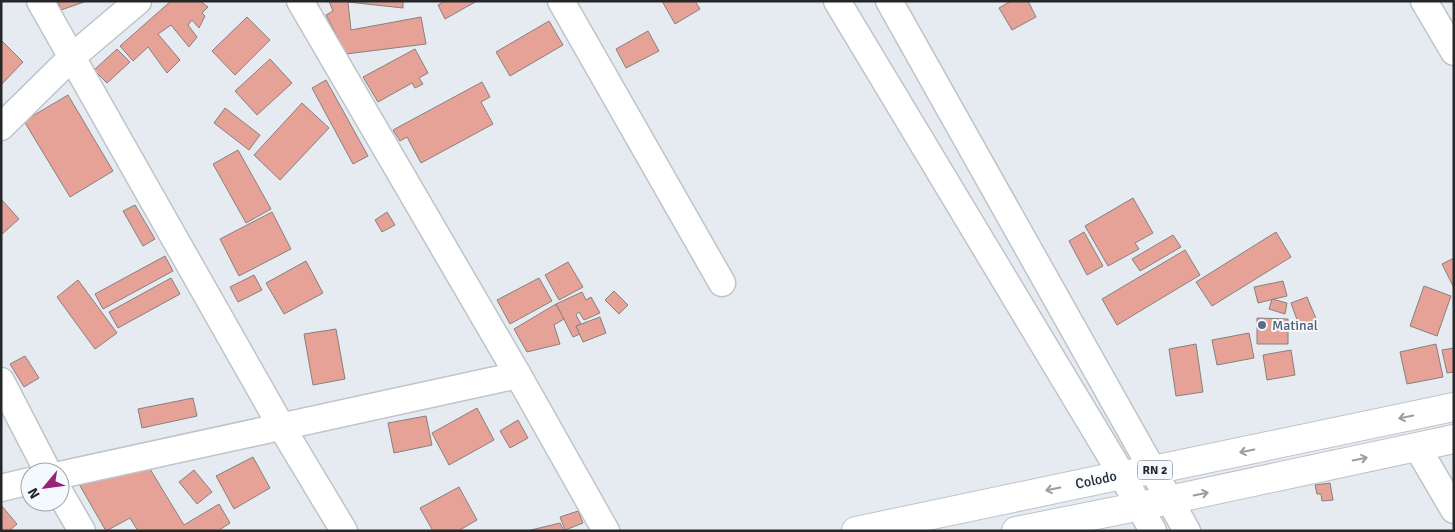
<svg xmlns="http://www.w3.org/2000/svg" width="1455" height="532" font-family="Signika,sans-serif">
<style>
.building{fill:#e7a297;stroke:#87807e}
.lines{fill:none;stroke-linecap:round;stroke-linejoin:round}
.minor-casing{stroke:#bec4c9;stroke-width:29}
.primary-casing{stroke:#bec4c9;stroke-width:30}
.minor{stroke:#fff;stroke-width:26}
.primary{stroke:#fff;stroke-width:28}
.oneway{stroke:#9c9d9e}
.service-dot{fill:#5c6f8a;stroke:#f3f9fe;stroke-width:2}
.labels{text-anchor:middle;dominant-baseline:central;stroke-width:4;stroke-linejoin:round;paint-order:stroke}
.shield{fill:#f3f9fe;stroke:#626568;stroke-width:1}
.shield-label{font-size:12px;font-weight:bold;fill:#242628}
.service-label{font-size:14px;fill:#4e5e75;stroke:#f3f9fe;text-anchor:start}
.street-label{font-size:14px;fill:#242628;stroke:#f3f9fe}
</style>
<rect width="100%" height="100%" fill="#e6ebf1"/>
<g class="building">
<polygon points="58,1 84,1 84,2 61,10"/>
<polygon points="171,1 200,1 208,7 202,13 205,16 199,28 192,20 188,25 197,37 189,47 171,25 158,34 180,60 167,73 148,47 133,61 120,46"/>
<polygon points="329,1 403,1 403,8 348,2 351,30 421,17 426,44 346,54 326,15 333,11"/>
<polygon points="445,1 477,1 445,19 438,5"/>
<polygon points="662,1 695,1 700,9 675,24"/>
<polygon points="1011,1 1028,1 1036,17 1012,30 999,8"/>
<polygon points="247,17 270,40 235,75 212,51"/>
<polygon points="549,21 563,45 510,76 496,52"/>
<polygon points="648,31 659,51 626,68 616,49"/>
<polygon points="1,40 23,62 1,85"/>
<polygon points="117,49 130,62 107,83 94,70"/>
<polygon points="415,49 428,73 419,78 423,84 415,88 412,83 378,102 363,77"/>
<polygon points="270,59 292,83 257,115 235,91"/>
<polygon points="326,80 368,156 353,164 312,88"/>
<polygon points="482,82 490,97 481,102 493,124 421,163 407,137 400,141 393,130"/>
<polygon points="68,95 113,171 70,197 24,121"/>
<polygon points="302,103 329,128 280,180 254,155"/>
<polygon points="225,108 260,135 249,150 214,123"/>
<polygon points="238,150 271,209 246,223 213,164"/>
<polygon points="1133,198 1153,233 1135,243 1139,249 1108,266 1085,226"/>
<polygon points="1,199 19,219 1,235"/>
<polygon points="135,205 155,239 143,246 123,211"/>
<polygon points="272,212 291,249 239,276 220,239"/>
<polygon points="387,212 395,225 382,232 375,220"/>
<polygon points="1084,232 1103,266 1087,275 1069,241"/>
<polygon points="1276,232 1291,257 1212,306 1196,282"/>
<polygon points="1173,235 1181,247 1140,271 1132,259"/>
<polygon points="1185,250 1200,275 1117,325 1102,299"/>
<polygon points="165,256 173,271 103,309 95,294"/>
<polygon points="1454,258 1454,288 1442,264"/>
<polygon points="306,261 323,293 284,314 266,283"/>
<polygon points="568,262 583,287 559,300 545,275"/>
<polygon points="254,275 262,290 238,302 230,287"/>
<polygon points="171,278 180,294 118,328 109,312"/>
<polygon points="539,278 552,301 510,324 497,300"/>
<polygon points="78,280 117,333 95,349 57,297"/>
<polygon points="1283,281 1287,296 1258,303 1254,287"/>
<polygon points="1424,286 1451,296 1437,336 1410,326"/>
<polygon points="614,291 628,305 619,314 605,300"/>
<polygon points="582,292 586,300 591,297 600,313 584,320 579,312 576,315 581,324 576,326 580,334 573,337 556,304"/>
<polygon points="1307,297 1317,321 1300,328 1291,303"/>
<polygon points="1272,299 1287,303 1285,314 1269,309"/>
<polygon points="556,304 564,319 554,325 560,344 527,352 514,329"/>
<polygon points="600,317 606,333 583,342 576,326"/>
<polygon points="1257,318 1288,319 1288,344 1257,344"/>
<polygon points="336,329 345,379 313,385 304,334"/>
<polygon points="1249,333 1254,358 1217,365 1212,340"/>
<polygon points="1196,344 1203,392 1176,396 1169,349"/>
<polygon points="1436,344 1443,377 1407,384 1400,352"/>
<polygon points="1454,348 1454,372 1447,373 1442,350"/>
<polygon points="1291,350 1295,375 1267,380 1263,355"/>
<polygon points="25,356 39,378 24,387 10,364"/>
<polygon points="193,398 197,416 142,428 138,409"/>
<polygon points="477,408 494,440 449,465 432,433"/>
<polygon points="426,416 432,445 394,453 388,423"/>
<polygon points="518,420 528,438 510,448 500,431"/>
<polygon points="253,457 270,488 234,509 216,476"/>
<polygon points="150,469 184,525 219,504 230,523 218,531 138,531 130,518 106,531 79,484"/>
<polygon points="194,470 212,492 197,504 179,482"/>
<polygon points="1330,483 1333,500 1322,501 1321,494 1317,494 1315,485"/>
<polygon points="459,487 477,520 458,531 433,531 420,508"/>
<polygon points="1,505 17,524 9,531 1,531"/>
<polygon points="578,511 583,523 565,530 560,517"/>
<polygon points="560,523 564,531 527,531"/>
</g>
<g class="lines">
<defs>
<g id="minor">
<polyline points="40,1 281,426 344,531"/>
<polyline points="300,1 518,375 606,531"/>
<polyline points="561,1 722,283"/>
<polyline points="837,1 1122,475 1153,531"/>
<polyline points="889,1 1187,531"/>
<polyline points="1424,1 1454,52"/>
<polyline points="1,127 72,57 138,1"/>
<polyline points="1,381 48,472"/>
<polyline points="1417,447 1454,510"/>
<polyline points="60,475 518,375"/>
<polyline points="1,488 30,481"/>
<polyline points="60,493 82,531"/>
</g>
<g id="primary">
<polyline points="856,531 1122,475 1153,470 1454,407"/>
<polyline points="1016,531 1141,506 1454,439"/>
</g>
</defs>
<use href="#minor" class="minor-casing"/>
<use href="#primary" class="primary-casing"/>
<use href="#minor" class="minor"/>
<use href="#primary" class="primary"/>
</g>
<defs><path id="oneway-shaft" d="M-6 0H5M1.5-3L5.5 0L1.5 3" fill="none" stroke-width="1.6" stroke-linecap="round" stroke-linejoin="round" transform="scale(1.25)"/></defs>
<g class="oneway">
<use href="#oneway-shaft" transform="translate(1406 417) rotate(168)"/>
<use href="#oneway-shaft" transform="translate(1247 451) rotate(168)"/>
<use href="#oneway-shaft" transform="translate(1360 459) rotate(-12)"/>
<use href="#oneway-shaft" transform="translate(1053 489) rotate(168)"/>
<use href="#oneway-shaft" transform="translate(1201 494) rotate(-12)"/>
</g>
<circle class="service-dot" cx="1262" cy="325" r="5"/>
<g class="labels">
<rect class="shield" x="1137.5" y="460.5" width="35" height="19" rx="4"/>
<g class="shield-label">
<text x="1155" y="470">RN 2</text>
</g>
<g class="service-label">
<text x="1272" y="325">Matinal</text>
</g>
<g class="street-label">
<text transform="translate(1096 480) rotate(-12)">Colodo</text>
</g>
</g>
<rect width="1455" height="532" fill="none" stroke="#242628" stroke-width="5"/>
<g transform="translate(45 487) rotate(241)"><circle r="24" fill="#f3f9fe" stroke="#a0a5a8"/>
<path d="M0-4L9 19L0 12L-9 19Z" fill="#9a217a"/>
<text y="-8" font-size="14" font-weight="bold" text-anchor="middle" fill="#242628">N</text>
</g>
</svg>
